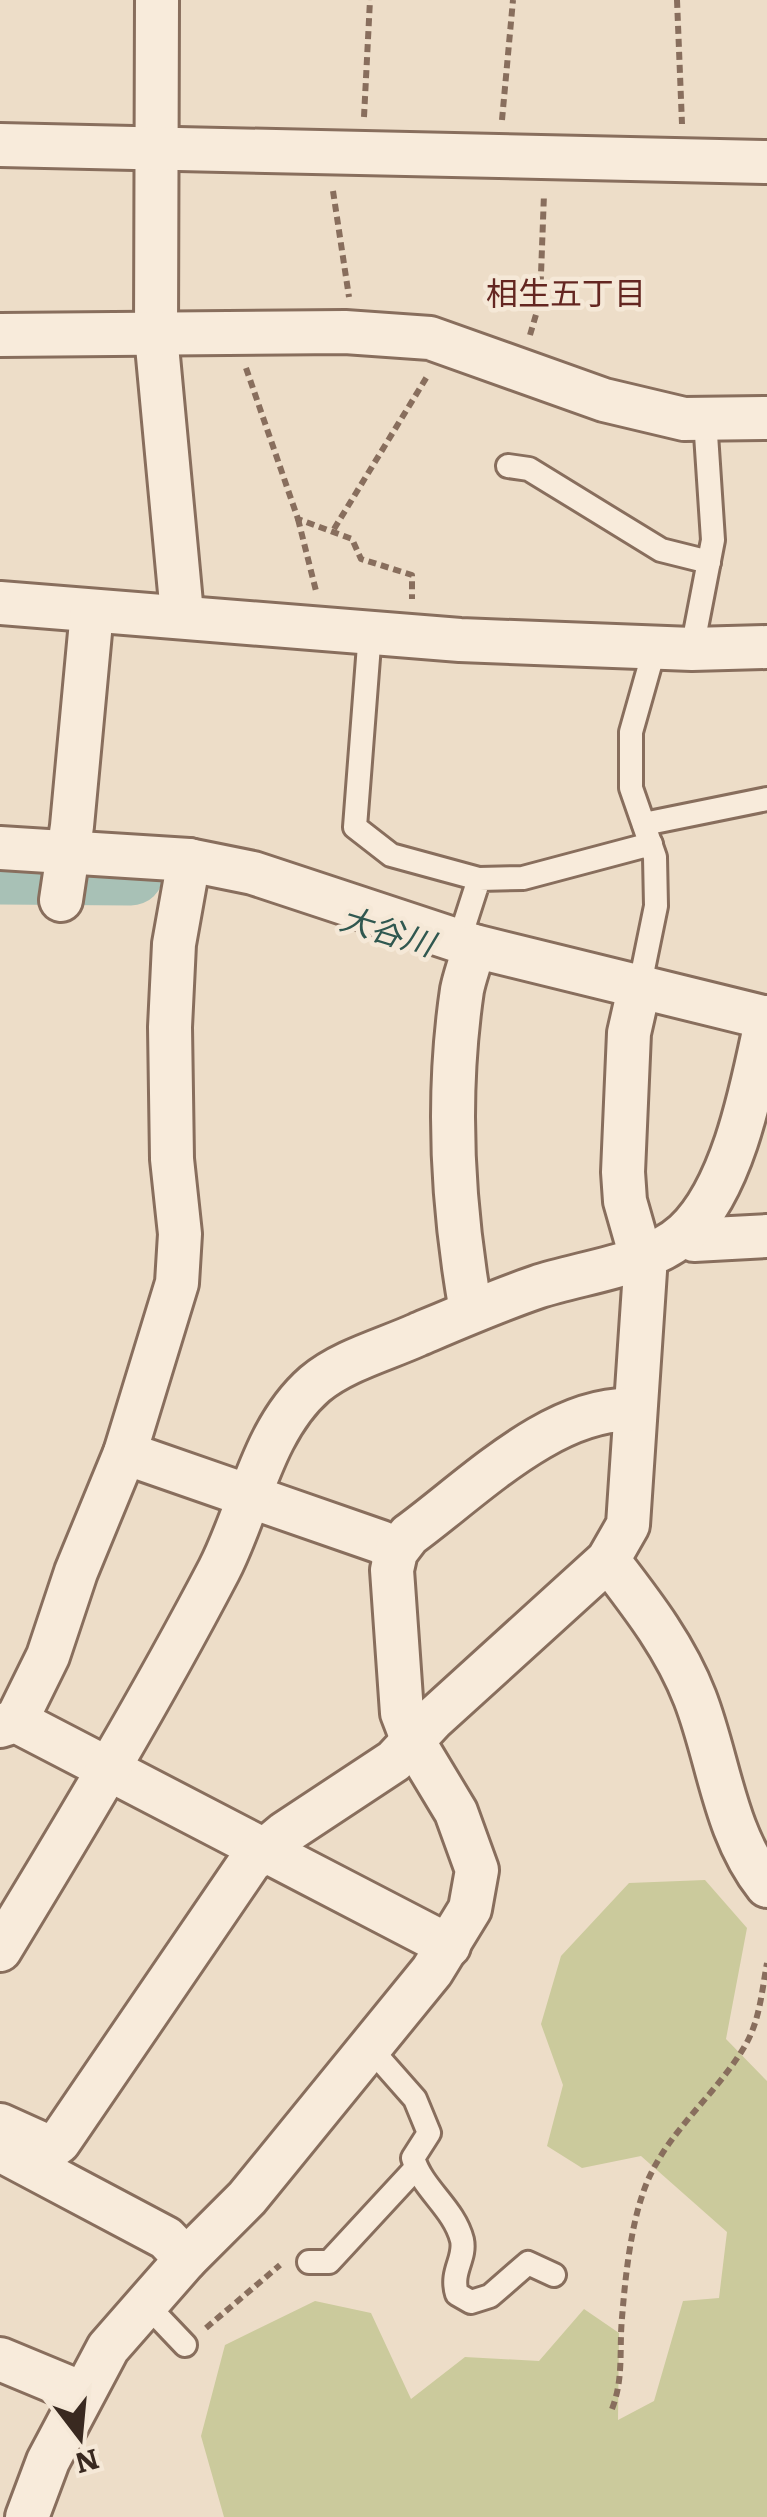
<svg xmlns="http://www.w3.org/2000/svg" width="767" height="2517" font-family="Literata,'Noto Sans JP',serif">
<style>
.green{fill:#cbca9c}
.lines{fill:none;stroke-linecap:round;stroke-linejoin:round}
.river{stroke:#a8c1b6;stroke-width:65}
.lane-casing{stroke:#886e5d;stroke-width:28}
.street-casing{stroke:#886e5d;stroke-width:48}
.path{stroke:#886e5d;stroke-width:6;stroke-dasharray:8 5;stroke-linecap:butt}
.lane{stroke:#f8ebdb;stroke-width:22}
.street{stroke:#f8ebdb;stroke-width:42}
.labels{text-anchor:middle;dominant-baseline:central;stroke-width:9;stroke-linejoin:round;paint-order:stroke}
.neighbourhood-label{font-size:32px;fill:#642621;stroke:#f5e8d7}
.water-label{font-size:32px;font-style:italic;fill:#305850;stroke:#f5e8d7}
</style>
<rect width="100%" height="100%" fill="#edddc8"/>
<polygon class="green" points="705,1880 747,1928 726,2039 767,2081 767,2517 224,2517 201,2436 225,2345 315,2301 371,2313 411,2399 465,2357 539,2361 584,2309 619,2333 618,2420 654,2401 683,2301 719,2298 727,2232 641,2156 582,2168 547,2146 563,2085 541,2024 561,1956 629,1883"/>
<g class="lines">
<polyline class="river" points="0,872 131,873"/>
<defs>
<g id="lane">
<polyline points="508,466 529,469 661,550 709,562"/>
<polyline points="370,632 355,827 391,855 479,879"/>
<polyline points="692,649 713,540 705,419"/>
<polyline points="644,824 767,799"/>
<polyline points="459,941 479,879 523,878 651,844"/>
<polyline points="639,989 656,906 655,857 631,788 631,732 655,647"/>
<path d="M370,2048L415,2099L429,2133L413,2158C422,2189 454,2208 462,2240C466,2259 450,2271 457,2294L471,2302L490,2296L528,2263L554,2275"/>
<polyline points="309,2262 329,2262 416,2168"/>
<polyline points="145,2303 185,2345"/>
</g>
<g id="street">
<polyline points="157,0 156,335 182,614"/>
<polyline points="0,145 767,162"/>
<polyline points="0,335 345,332 430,338 604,400 684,419 767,418"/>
<polyline points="0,603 460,640 692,649 767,647"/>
<polyline points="0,848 189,860 253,873 474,946 767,1018"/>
<polyline points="61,900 72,826 92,611"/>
<polyline points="684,1235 694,1240 767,1236"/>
<path d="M471,1311C452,1204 446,1099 462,990C465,975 471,961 474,946"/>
<polyline points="125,1453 381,1542 396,1552"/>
<path d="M608,1560C641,1603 675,1646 695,1698C719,1760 724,1832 767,1886"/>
<polyline points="16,1721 48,1656 76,1572 125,1453 177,1283 180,1234 172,1159 170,1027 174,944 189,860"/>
<polyline points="0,1726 16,1721 449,1946"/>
<path d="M0,1950C76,1825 151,1700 219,1570C250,1510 262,1430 315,1384C342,1361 386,1349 417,1335C457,1318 496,1301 537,1287C581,1272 649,1266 685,1233C735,1186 753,1082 767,1017"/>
<polyline points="0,2125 51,2148 59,2142 250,1862 285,1833 394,1761 433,1719 608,1560 628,1525 645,1271 625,1201 623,1172 629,1033 639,989"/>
<polyline points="2,2151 166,2238 186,2259"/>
<polyline points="0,2359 82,2393"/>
<path d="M27,2517L48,2461L108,2348L186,2259L247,2198L432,1971L470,1909L477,1870L456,1812L412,1739L402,1713L392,1570L396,1552L409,1535C472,1489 554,1405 635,1410"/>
</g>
</defs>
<use href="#lane" class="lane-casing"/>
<use href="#street" class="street-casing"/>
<g class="path">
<polyline points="677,0 682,124"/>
<polyline points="364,117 370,0"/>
<polyline points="502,120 513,0"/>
<polyline points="333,191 349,297"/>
<polyline points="530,335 540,301 544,194"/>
<polyline points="246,368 298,519 352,539 361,559 412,575 412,599"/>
<polyline points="298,519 316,591"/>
<polyline points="334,529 428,375"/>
<polyline points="206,2328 280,2265"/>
<path d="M612,2409C624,2378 619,2350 622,2318C625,2280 630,2232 642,2196C661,2135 715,2098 746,2044C760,2019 762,1990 767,1963"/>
</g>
<use href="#lane" class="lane"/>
<use href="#street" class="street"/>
</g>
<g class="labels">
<g class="neighbourhood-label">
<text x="566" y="291">相生五丁目</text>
</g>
<g class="water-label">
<text transform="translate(388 929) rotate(17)">大谷川</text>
</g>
</g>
<g transform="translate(80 2437) rotate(164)" stroke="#f5e8d7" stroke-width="8" paint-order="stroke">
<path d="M0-8L18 38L0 25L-18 38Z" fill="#392920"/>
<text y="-15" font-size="28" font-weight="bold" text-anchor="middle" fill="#392920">N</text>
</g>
</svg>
